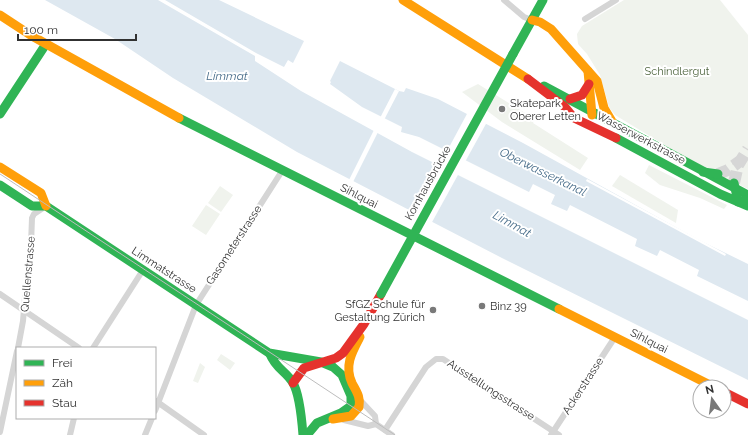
<svg xmlns="http://www.w3.org/2000/svg" width="748" height="435" font-family="Raleway,sans-serif">
<style>
.green{fill:#f0f3ed}
.water{fill:#dee8f0}
.pier{fill:#fff}
.lines{fill:none;stroke-linecap:round;stroke-linejoin:round}
.highway-tunnel{stroke:#d6d6d6;stroke-width:12;stroke-dasharray:12 6;stroke-linecap:butt}
.street{stroke:#d5d5d5;stroke-width:6}
.fast{stroke:#30b455;stroke-width:9}
.slow{stroke:#ff9f0a;stroke-width:9}
.jam{stroke:#e5322d;stroke-width:9}
.tram{stroke:#bdbdbd;stroke-width:1}
.fast-bridge{stroke:#30b455;stroke-width:9}
.poi-dot{fill:#797979;stroke:#fff;stroke-width:1.5}
.labels{text-anchor:middle;dominant-baseline:central;stroke-width:4;stroke-linejoin:round;paint-order:stroke}
.park-label{font-size:11px;fill:#526843;stroke:#fff}
.poi-label{font-size:11px;fill:#313131;stroke:#fff;text-anchor:start}
.street-label{font-size:11px;fill:#313131;stroke:#fff}
.water-label{font-size:12px;font-style:italic;fill:#486d8a;stroke:#fff}
</style>
<rect width="100%" height="100%" fill="#fff"/>
<g class="green">
<polygon points="624,0 720,0 748,35 748,189 686,158 615,115 609,107 600,75 587,54 578,44 577,34 582,26"/>
<polygon points="478,84 535,119 533,123 588,158 580,170 502,122 462,92"/>
<polygon points="649,165 727,205 724,209 700,198 660,185 645,173"/>
<polygon points="620,175 678,210 676,223 612,186"/>
<polygon points="220,186 233,195 221,212 208,203"/>
<polygon points="206,205 220,214 206,235 192,226"/>
<polygon points="221,354 235,363 230,370 217,360"/>
<polygon points="200,363 205,367 198,383 193,381"/>
</g>
<g class="water">
<polygon points="45,0 158,0 255,56 255,61 301,91 412,152 748,320 748,380 502,258 297,152 173,78 115,39"/>
<polygon points="165,0 219,0 304,41 293,63 288,60 284,67 256,53"/>
<polygon points="340,61 399,91 404,92 406,88 438,99 523,143 701,241 748,264 748,301 697,276 699,270 660,250 657,256 635,246 637,239 570,205 567,211 551,204 555,195 533,184 529,192 419,137 401,132 402,127 362,107 330,84 331,82 330,81"/>
</g>
<g class="pier">
<polygon points="395,89 399,91 384,120 380,118"/>
<polygon points="468,112 487,122 465,162 446,153"/>
<polygon points="374,130 378,132 352,184 348,182"/>
<polygon points="440,163 459,173 431,224 412,214"/>
<polygon points="587,179 726,254 725,256 586,181"/>
</g>
<g class="lines">
<g class="highway-tunnel">
<polyline points="718,174 728,170 740,161"/>
<polyline points="734,183 738,165 748,149"/>
</g>
<g class="street">
<polyline points="504,0 524,17 532,20"/>
<polyline points="585,19 616,0"/>
<polyline points="0,294 79,348"/>
<polyline points="18,348 23,321 25,297 30,272 32,218 34,214 46,206"/>
<polyline points="93,348 143,270"/>
<polyline points="156,401 204,435"/>
<polyline points="361,401 375,416 376,424"/>
<polyline points="155,411 196,305 282,171"/>
<polyline points="344,420 368,426 376,424"/>
<polyline points="376,424 392,435"/>
<polyline points="385,430 426,367 436,359 443,359 559,435"/>
<polyline points="0,432 17,351"/>
<polyline points="70,435 74,418"/>
<polyline points="145,435 152,418"/>
<polyline points="551,435 615,337"/>
</g>
<g class="fast">
<polyline points="513,54 543,0"/>
<polyline points="544,86 748,195"/>
<polyline points="0,114 46,44"/>
<polyline points="179,118 559,309"/>
<polyline points="616,138 720,194 748,206"/>
<polyline points="703,172 718,174"/>
<polyline points="734,183 738,202 748,199"/>
<polyline points="0,185 32,206 46,206 269,353 321,362 333,367 342,375 351,396 351,406 341,413 317,423 307,435"/>
<path d="M270,354C276,369 286,371 293,383C300,395 302,422 303,435"/>
</g>
<g class="slow">
<polyline points="403,0 528,79"/>
<polyline points="0,15 32,36 179,118"/>
<polyline points="532,20 540,22 551,29 597,81 604,108 613,123"/>
<polyline points="588,71 592,115"/>
<polyline points="0,167 41,193 46,206"/>
<polyline points="559,309 714,387"/>
<path d="M333,419L351,416L359,407C361,397 356,391 352,383C344,366 352,352 360,337"/>
</g>
<g class="jam">
<polyline points="528,79 565,107 574,118 616,138"/>
<polyline points="570,99 582,95 589,84"/>
<polyline points="293,383 304,368 336,358 343,353 364,324 381,294"/>
<polyline points="724,392 748,404"/>
</g>
<polyline class="tram" points="0,174 395,435"/>
<polyline class="fast-bridge" points="381,294 513,54"/>
</g>
<g class="poi-dot">
<circle cx="502" cy="109" r="4"/>
<circle cx="482" cy="306" r="4"/>
<circle cx="433" cy="310" r="4"/>
</g>
<g class="labels">
<g class="park-label">
<text x="677" y="71">Schindlergut</text>
</g>
<g class="poi-label">
<text x="510" y="103">Skatepark<tspan x="510" dy="13">Oberer Letten</tspan></text>
<text x="425" y="304" text-anchor="end">SfGZ Schule für<tspan x="425" dy="13">Gestaltung Zürich</tspan></text>
<text x="490" y="306">Binz 39</text>
</g>
<g class="street-label">
<text transform="translate(641 138) rotate(28)">Wasserwerkstrasse</text>
<text transform="translate(428 183) rotate(-61)">Kornhausbrücke</text>
<text transform="translate(359 196) rotate(27)">Sihlquai</text>
<text transform="translate(234 245) rotate(-57)">Gasometerstrasse</text>
<text transform="translate(164 270) rotate(33)">Limmatstrasse</text>
<text transform="translate(28 274) rotate(-85)">Quellenstrasse</text>
<text transform="translate(649 341) rotate(27)">Sihlquai</text>
<text transform="translate(583 386) rotate(-57)">Ackerstrasse</text>
<text transform="translate(491 390) rotate(33)">Ausstellungsstrasse</text>
</g>
<g class="water-label">
<text x="227" y="76">Limmat</text>
<text transform="translate(543 172) rotate(26)">Oberwasserkanal</text>
<text transform="translate(512 224) rotate(29)">Limmat</text>
</g>
</g>
<rect x="16" y="347" width="140" height="72" fill="#ffffff" stroke="#adadad"/>
<rect x="24" y="360" width="20" height="6" fill="#30b455" stroke="#adadad"/>
<text x="52" y="367" font-size="12" fill="#313131">Frei</text>
<rect x="24" y="380" width="20" height="6" fill="#ff9f0a" stroke="#adadad"/>
<text x="52" y="387" font-size="12" fill="#313131">Zäh</text>
<rect x="24" y="400" width="20" height="6" fill="#e5322d" stroke="#adadad"/>
<text x="52" y="407" font-size="12" fill="#313131">Stau</text>
<g transform="translate(712 399) rotate(346)"><circle r="19" fill="#ffffff" stroke="#adadad"/>
<path d="M0-3L7 15L0 10L-7 15Z" fill="#797979"/>
<text y="-6" font-size="11" font-weight="bold" text-anchor="middle" fill="#313131">N</text>
</g>
<path d="M18 34v6h118v-6" fill="none" stroke="#313131" stroke-width="2"/>
<text x="24" y="34" font-size="12" fill="#313131" stroke="#ffffff" stroke-width="3" paint-order="stroke">100 m</text>
</svg>
